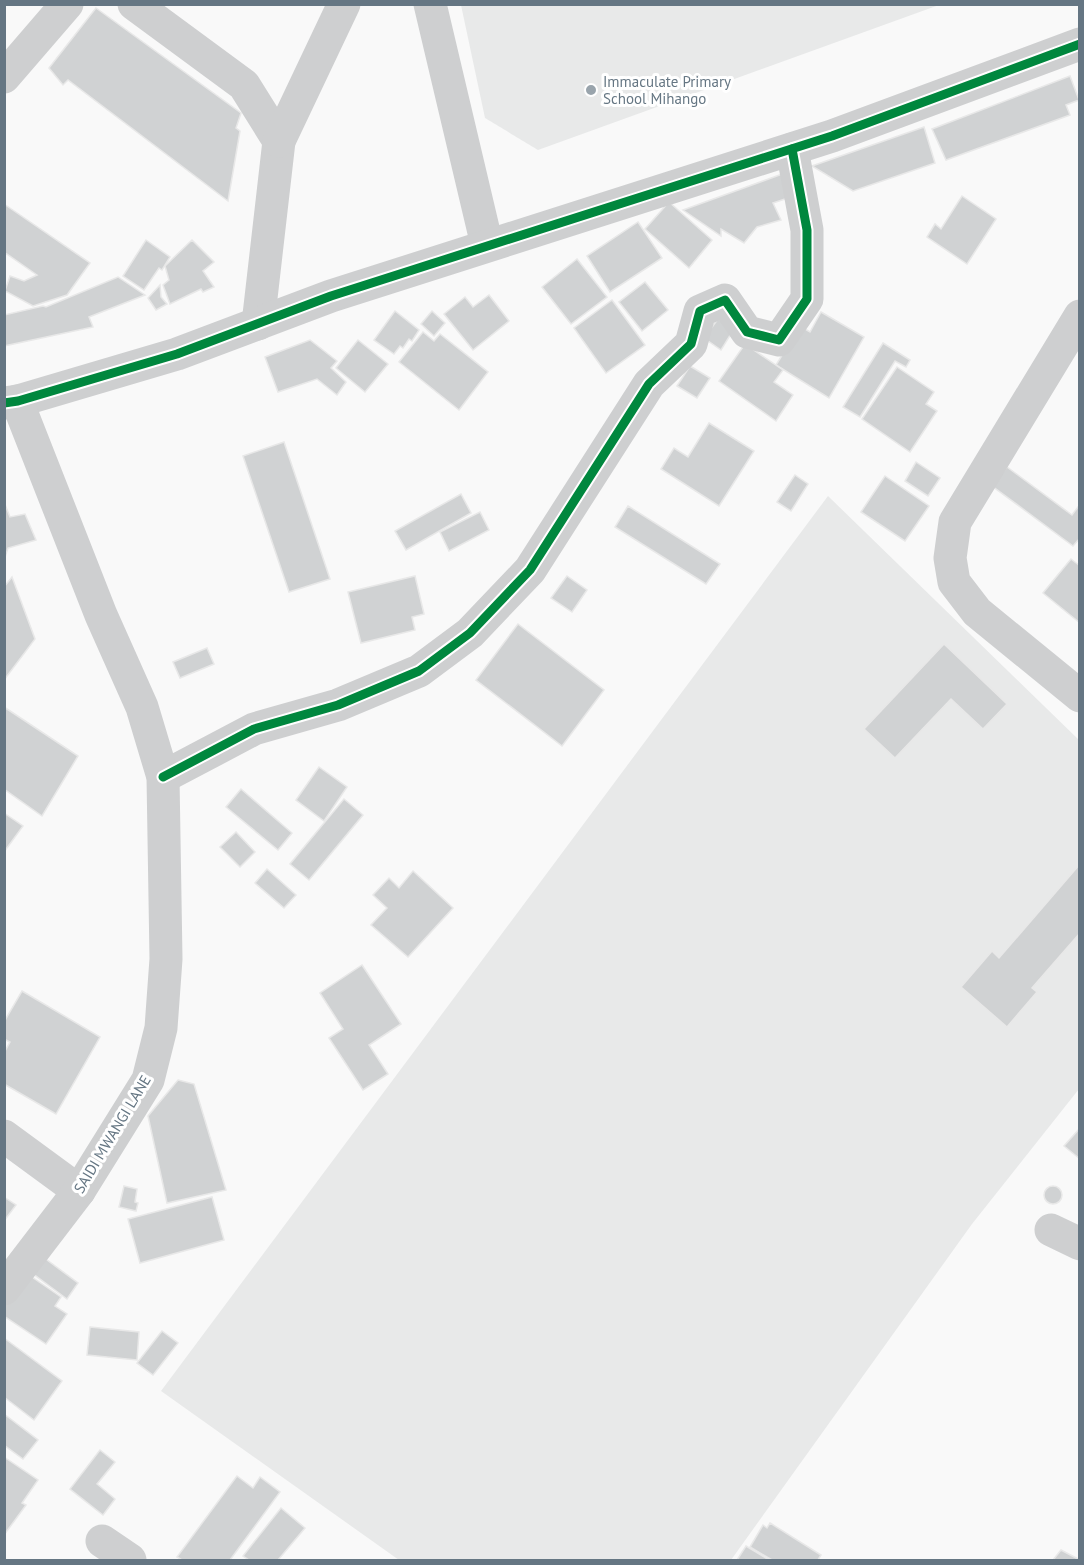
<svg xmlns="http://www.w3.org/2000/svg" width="1084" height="1565" font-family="'PT Sans',sans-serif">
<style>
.built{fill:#e8e9e9}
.building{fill:#d0d2d3;stroke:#e8e8e8;stroke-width:1.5}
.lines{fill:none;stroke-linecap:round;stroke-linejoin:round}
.minor{stroke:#cecfd0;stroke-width:33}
.cycleway-casing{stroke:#fff;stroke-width:13}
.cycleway{stroke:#00873e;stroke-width:9}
.poi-dot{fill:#99a4ac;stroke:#fff;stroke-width:2}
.labels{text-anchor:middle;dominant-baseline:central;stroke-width:6;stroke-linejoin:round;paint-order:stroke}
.poi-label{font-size:15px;fill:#657683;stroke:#fff;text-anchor:start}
.street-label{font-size:15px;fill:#657683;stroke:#fff}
</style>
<rect width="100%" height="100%" fill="#f9f9f9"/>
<g class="built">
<polygon points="461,5 461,4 939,5 538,150 485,118"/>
<polygon points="828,496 1079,740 1079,1089 972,1224 731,1560 399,1560 161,1391"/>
</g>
<g class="building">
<polygon points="96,8 241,113 236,128 240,131 228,201 68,80 63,85 49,68"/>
<polygon points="1070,76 1079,100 1066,105 1070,115 946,160 932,129"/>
<polygon points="924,127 935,163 853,191 812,166"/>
<polygon points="785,173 791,197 773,203 781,220 757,227 744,243 721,229 721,236 683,210"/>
<polygon points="962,196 996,219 967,264 927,237 935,224 941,229"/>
<polygon points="669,202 712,240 689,268 645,229"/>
<polygon points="4,204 90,263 67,295 33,306 5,291 10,276 24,281 37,275 4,252"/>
<polygon points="638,222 662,258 610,292 587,256"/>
<polygon points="146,240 170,257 162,270 159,268 144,290 123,276"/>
<polygon points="192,240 214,262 203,271 214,287 203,292 201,289 170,304 163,285 169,280 165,266"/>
<polygon points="577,259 607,297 571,324 542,287"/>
<polygon points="118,277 145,295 89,317 93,327 4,346 4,315 43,306 46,307"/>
<polygon points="645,282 668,310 642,331 619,302"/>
<polygon points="160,285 161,297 167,304 156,310 148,298"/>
<polygon points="489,295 509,321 473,350 444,314 465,297 473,307"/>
<polygon points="612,300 645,345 606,373 574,328"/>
<polygon points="395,311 419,330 412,341 409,339 403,348 400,346 394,354 374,340"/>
<polygon points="432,311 445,323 434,336 421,324"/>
<polygon points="821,312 864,337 829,398 776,365 800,326 810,332"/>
<polygon points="718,319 734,329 721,350 704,338"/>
<polygon points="423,332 434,341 440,334 488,372 459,410 399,362"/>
<polygon points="310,340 337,361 331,368 346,382 337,395 317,379 278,392 265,357"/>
<polygon points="358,340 388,364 365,392 336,368"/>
<polygon points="883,343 910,360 906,367 895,361 860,417 843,407"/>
<polygon points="745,344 783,370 774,382 793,395 776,421 719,381"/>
<polygon points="690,366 710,378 697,398 677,386"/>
<polygon points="897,367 934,392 926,404 937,411 910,452 862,419"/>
<polygon points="709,423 754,451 719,506 661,469 674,448 688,457"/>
<polygon points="284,442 330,579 289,592 243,456"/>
<polygon points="916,462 940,478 928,496 905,481"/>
<polygon points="1007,467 1072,515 1078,507 1080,508 1080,538 1073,546 992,486"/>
<polygon points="795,475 808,484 791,511 777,502"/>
<polygon points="885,476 929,506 905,541 861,512"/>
<polygon points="461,494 471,513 406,550 395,531"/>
<polygon points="4,502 10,517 25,514 36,540 8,548 4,560"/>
<polygon points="628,506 720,564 706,584 615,527"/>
<polygon points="480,512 489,530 449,551 440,532"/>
<polygon points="1071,559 1080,566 1080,623 1043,593"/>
<polygon points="415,576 424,614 412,617 415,630 361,643 348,592"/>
<polygon points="567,576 587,590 572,612 551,598"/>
<polygon points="12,577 35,639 4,680 4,587"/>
<polygon points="518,624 604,690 562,746 476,680"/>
<polygon points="944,644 1007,704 983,729 951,699 895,758 864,729"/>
<polygon points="207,648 214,664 180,678 173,662"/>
<polygon points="4,707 78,756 42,816 4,789"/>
<polygon points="319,767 347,787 324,821 296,800"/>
<polygon points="241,789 292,833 278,850 226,807"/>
<polygon points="344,799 363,815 309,880 290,864"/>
<polygon points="4,813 23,826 4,852"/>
<polygon points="236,832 255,852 240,867 220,847"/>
<polygon points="1080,864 1080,933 1032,988 1037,992 1007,1027 961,987 992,951 999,958"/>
<polygon points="267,869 296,895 284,908 255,883"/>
<polygon points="413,871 453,908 408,957 371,925 387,908 373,895 389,878 399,888"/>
<polygon points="362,965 401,1024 369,1045 388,1074 363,1090 329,1038 343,1029 320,993"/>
<polygon points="22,991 100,1037 56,1114 4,1084 4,1053 10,1042 4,1039 4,1022"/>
<polygon points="178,1080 194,1084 226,1190 167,1203 148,1116"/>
<polygon points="1080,1128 1080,1159 1064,1146"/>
<circle cx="1053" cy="1195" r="9"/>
<polygon points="124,1186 137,1189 135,1202 138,1203 136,1211 119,1207"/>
<polygon points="4,1197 16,1205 4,1221"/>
<polygon points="212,1197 224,1240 140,1263 128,1219"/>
<polygon points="43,1257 78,1283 67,1299 32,1273"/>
<polygon points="26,1273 61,1297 55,1306 67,1314 46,1344 4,1316 4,1304"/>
<polygon points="90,1327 139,1332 137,1360 87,1355"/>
<polygon points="162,1331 178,1343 153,1375 137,1363"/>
<polygon points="4,1338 62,1381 34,1420 4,1397"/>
<polygon points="4,1414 38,1440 23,1459 4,1445"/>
<polygon points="100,1450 115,1462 97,1484 115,1499 103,1515 70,1489"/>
<polygon points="4,1457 38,1480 22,1503 26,1505 4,1535"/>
<polygon points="237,1476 253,1488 260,1477 280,1492 230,1560 182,1560 177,1557"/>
<polygon points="281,1508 305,1528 278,1560 249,1560 243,1556"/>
<polygon points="770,1523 821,1555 818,1560 772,1560 750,1547 763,1525 767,1528"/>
<polygon points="746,1546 769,1560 737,1560"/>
<polygon points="1061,1550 1080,1560 1053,1560"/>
</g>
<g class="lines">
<g class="minor">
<polyline points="134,4 244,85 279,141 258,324"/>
<polyline points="430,4 487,245"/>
<polyline points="4,77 67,4"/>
<polyline points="279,141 344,4"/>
<polyline points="1080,316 955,522 950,558 954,582 977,612 1080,696"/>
<polyline points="4,403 18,401 177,354 331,296 832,136 1080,44"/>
<polyline points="163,777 254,729 338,705 419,671 470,633 530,570 649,384 691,344 700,311 725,300 747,332 779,340 807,299 807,230 792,149"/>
<polyline points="4,1136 79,1191"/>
<polyline points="1051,1230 1080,1244"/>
<polyline points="4,1289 79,1191 148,1080 161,1028 166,959 163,777 142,707 101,615 17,401"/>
<polyline points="102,1541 130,1560"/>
</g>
<defs>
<g id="cycleway">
<polyline points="4,403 18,401 177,354 331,296 832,136 1080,44"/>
<polyline points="163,777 254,729 338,705 419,671 470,633 530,570 649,384 691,344 700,311 725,300 747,332 779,340 807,299 807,230 792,149"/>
</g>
</defs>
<use href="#cycleway" class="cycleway-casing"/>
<use href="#cycleway" class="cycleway"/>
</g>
<circle class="poi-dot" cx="591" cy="90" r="6"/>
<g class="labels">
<g class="poi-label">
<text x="603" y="81">Immaculate Primary<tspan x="603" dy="17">School Mihango</tspan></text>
</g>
<g class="street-label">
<text transform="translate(112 1134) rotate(-59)">SAIDI MWANGI LANE</text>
</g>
</g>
<rect width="1084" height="1565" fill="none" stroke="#657683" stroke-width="12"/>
</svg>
